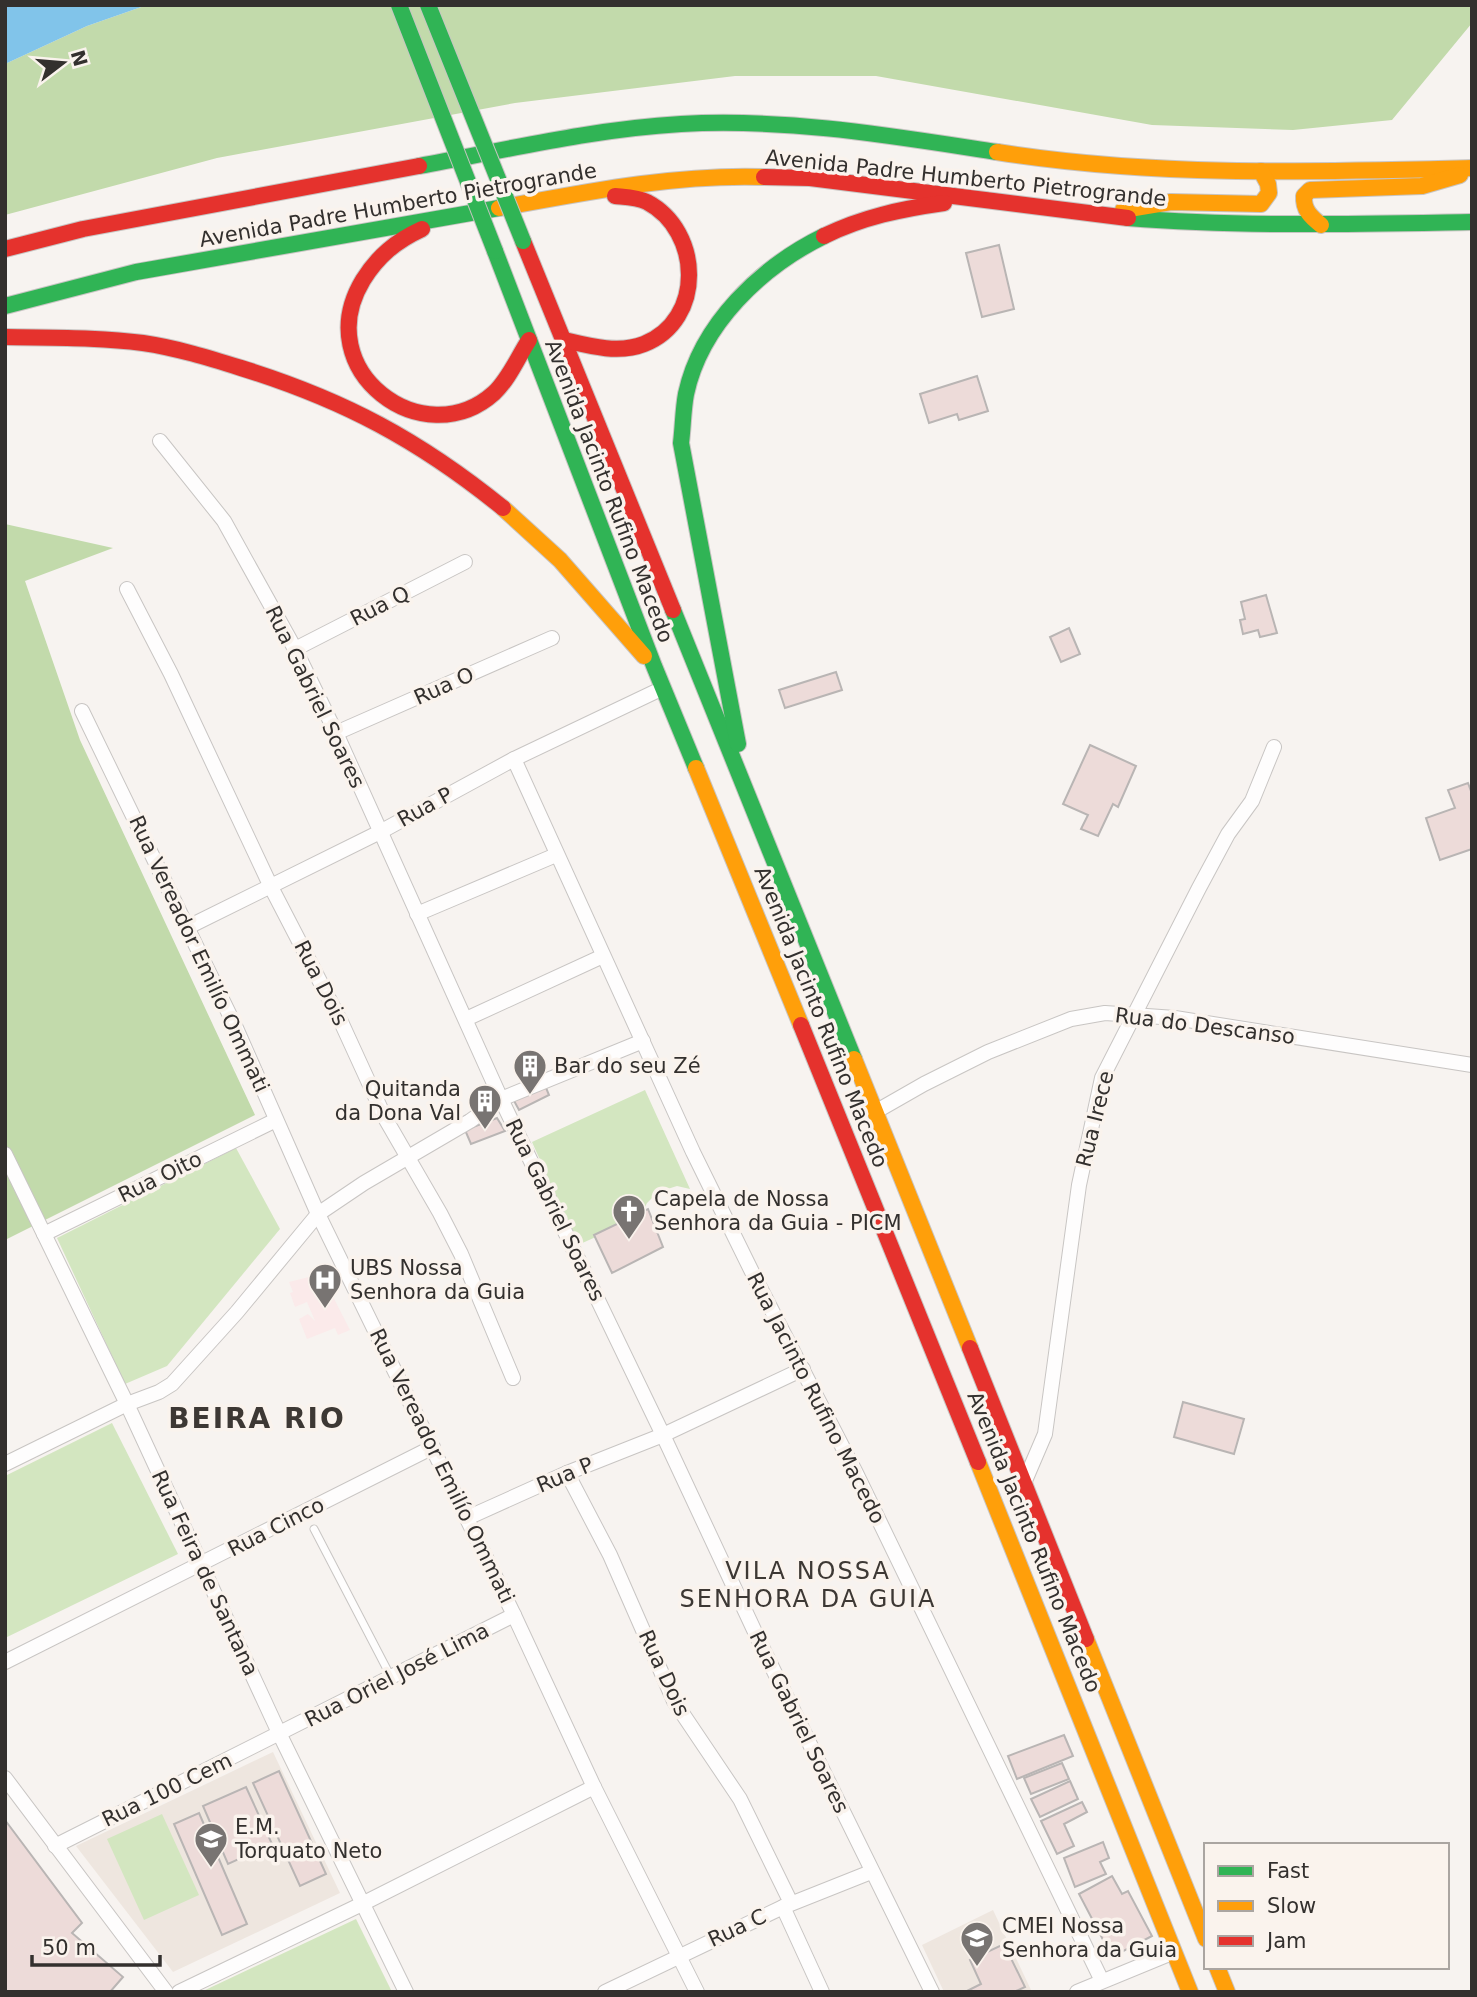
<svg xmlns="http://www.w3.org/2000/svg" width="1477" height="1997" font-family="'DejaVu Sans',sans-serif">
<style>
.built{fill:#eee6df}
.medical{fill:#fbeaea}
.green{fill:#d3e6c0}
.forest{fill:#c2daab}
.water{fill:#81c4ea}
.building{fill:#eddbd9;stroke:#b9b5b4;stroke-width:2}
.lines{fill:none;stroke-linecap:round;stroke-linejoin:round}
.lane-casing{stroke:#c8c5c3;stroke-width:9}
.street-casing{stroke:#c8c5c3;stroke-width:16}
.fast-casing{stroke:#c8c5c3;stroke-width:18}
.slow-casing{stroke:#c8c5c3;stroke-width:18}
.jam-casing{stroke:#c8c5c3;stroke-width:18}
.lane{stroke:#fefdfd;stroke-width:7}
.street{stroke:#fefdfd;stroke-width:14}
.fast{stroke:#30b455;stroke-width:16}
.slow{stroke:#ff9f0a;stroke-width:16}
.jam{stroke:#e5322d;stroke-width:16}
.fast-bridge-casing{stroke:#c8c5c3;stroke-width:18;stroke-linecap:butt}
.fast-bridge{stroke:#30b455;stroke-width:16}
.labels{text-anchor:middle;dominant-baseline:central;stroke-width:7;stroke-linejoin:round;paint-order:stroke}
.street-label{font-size:21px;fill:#33302e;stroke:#faf3ed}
.poi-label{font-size:21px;fill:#33302e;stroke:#faf3ed;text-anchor:start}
.quarter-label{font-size:24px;letter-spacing:2px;fill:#3d3834;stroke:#faf3ed}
.district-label{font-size:28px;font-weight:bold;letter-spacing:2px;fill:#3d3834;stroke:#faf3ed}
</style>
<rect width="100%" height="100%" fill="#f7f3f0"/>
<g class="built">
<polygon points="273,1752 340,1893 173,1972 76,1846"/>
<polygon points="993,1910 1032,1992 944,1992 922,1945"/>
</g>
<polygon class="medical" points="313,1276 319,1287 327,1285 350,1330 338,1335 335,1328 307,1339 299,1319 308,1314 315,1321 307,1302 295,1307 290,1293 293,1292 289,1282"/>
<g class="green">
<polygon points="645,1090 690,1189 677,1186 658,1192 647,1203 640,1217 578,1245 532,1142"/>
<polygon points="236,1148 280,1229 167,1366 125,1384 57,1238"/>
<polygon points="112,1423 178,1554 5,1638 5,1476"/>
<polygon points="162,1814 199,1895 144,1920 107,1839"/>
<polygon points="356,1919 392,1992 201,1992"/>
</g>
<g class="forest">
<polygon points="147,5 1472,5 1472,23 1392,120 1293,130 1152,125 876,76 735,76 515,103 217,158 5,215 5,64 87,26"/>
<polygon points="5,524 113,548 25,581 80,740 255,1115 5,1240"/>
</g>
<polygon class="water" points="5,5 147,5 87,26 5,64"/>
<g class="building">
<polygon points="999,245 1014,309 982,317 966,253"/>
<polygon points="977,376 988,411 959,420 957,414 929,423 920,394"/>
<polygon points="1266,595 1277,633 1260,637 1258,630 1243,634 1240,620 1245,619 1241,602"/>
<polygon points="1069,628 1080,654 1061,662 1050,637"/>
<polygon points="836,672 842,690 785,708 779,690"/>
<polygon points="1090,745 1136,766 1118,807 1113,804 1098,836 1081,829 1088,815 1063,804"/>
<polygon points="1468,783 1472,794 1472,849 1440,860 1426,818 1455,808 1448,790"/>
<polygon points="544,1083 549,1095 519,1110 512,1097"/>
<polygon points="497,1118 505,1131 471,1144 465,1130"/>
<polygon points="648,1209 663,1247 612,1273 594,1235"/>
<polygon points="1183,1402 1244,1419 1234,1454 1174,1437"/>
<polygon points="1064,1735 1073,1756 1017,1779 1008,1756"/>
<polygon points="1062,1763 1069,1779 1031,1794 1024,1778"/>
<polygon points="279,1771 326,1874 300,1886 253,1783"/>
<polygon points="1070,1781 1078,1799 1040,1817 1031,1799"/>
<polygon points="246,1787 272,1844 228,1864 203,1806"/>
<polygon points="1082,1802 1087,1812 1064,1824 1074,1846 1057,1854 1041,1821"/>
<polygon points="199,1813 247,1924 222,1935 174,1824"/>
<polygon points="5,1820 82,1923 72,1933 123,1977 110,1992 5,1992"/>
<polygon points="1103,1842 1109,1858 1100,1862 1106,1874 1075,1887 1064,1858"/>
<polygon points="1112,1876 1122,1894 1128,1891 1152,1936 1112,1957 1079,1894"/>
<polygon points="1004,1944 1025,1987 1014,1992 965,1992 981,1984 970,1960"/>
</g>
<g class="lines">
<defs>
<polyline id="lane" points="314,1529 391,1677"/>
<g id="street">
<polyline points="160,441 224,521 295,649 336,733 501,1099 663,1435 762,1647 932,1992"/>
<polyline points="127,589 171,674 271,887 342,1024 385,1118 440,1213 461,1254 513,1378"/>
<polyline points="295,649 465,562"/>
<polyline points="82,711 236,1028 318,1214 514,1615 594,1787 697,1992"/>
<polyline points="336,733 552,638"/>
<polyline points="514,759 693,1152 754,1276 856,1473 1102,1981"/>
<polyline points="417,914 556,855"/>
<polyline points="188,927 380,832 514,759 663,688"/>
<polyline points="466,1019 603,956"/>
<polyline points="875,1112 924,1084 988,1052 1071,1019 1105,1013 1175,1018 1472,1065"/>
<polyline points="5,1154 127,1404 280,1735 406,1992"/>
<polyline points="44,1234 276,1120"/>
<polyline points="5,1464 127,1404 159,1392 172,1384 237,1312 318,1214 364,1183 470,1121 501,1099 643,1041"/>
<polyline points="567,1473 610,1555 674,1701 740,1799 791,1903"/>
<polyline points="1024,1483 1045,1434 1079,1185 1102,1078 1199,888 1228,834 1252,801 1274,747"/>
<polyline points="467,1518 567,1473 663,1435 803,1369"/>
<polyline points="5,1662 433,1447"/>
<polyline points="5,1778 166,1992"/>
<polyline points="55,1846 514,1615"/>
<polyline points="783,1907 822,1992"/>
<polyline points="179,1992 362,1904 594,1787"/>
<polyline points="605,1992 783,1907 871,1872"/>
<polyline points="1077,1992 1174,1952"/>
</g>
<g id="fast">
<path d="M419,166C506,150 593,129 681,124C788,118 892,136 997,152"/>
<path d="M1128,218C1242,227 1357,224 1472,222"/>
<polyline points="495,251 654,666 696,768"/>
<polyline points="5,306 136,272 499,208"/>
<polyline points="673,610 854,1059"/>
<path d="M738,744L681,443C683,427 683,410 686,394C701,324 761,267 824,236"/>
</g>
<g id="slow">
<path d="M997,152C1154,177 1313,172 1472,168"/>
<path d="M499,208C586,192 676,174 764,177"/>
<polyline points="1123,210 1171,202 1261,204 1269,193 1268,184 1261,171"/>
<path d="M1321,225C1311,217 1303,210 1304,196L1310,190L1422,186L1460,175"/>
<polyline points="503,508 560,560 644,656"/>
<polyline points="696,768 801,1025"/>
<polyline points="854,1059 970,1348"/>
<polyline points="978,1462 1190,1992"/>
<polyline points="1086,1639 1206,1939"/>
<polyline points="1217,1967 1227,1992"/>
</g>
<g id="jam">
<polyline points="764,177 810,178 1128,218"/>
<path d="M422,229C396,241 378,256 363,280C308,371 424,456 494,393C509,379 518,357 529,340"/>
<path d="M824,236C863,217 901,209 944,203"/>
<polyline points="523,241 673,610"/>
<polyline points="5,249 83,229 419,166"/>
<path d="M5,337C51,338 98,337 143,343C177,348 209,358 241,368C344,400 419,440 503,508"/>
<path d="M564,340C589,346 619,354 644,344C705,320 702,231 647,202C637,197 625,197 615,196"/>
<polyline points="801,1025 978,1462"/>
<polyline points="970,1348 1086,1639"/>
</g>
</defs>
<use href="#lane" class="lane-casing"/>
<use href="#street" class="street-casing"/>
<use href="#fast" class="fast-casing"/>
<use href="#slow" class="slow-casing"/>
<use href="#jam" class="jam-casing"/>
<use href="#lane" class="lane"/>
<use href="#street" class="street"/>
<use href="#fast" class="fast"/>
<use href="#slow" class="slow"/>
<use href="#jam" class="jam"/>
<defs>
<g id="fast-bridge">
<polyline points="399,5 495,251"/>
<polyline points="428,5 523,241"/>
</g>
</defs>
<use href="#fast-bridge" class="fast-bridge-casing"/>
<use href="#fast-bridge" class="fast-bridge"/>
</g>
<defs>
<symbol id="building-pin" viewBox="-11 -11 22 30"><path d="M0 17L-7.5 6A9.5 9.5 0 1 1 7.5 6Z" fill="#787472" stroke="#faf3ed"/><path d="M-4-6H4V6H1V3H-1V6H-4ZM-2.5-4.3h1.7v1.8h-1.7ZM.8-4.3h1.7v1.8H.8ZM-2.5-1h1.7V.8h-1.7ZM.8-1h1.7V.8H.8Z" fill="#fff"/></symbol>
<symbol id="church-pin" viewBox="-11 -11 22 30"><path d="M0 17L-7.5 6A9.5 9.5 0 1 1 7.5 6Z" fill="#787472" stroke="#faf3ed"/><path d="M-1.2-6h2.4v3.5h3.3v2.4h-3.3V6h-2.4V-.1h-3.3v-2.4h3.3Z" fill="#fff"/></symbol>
<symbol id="hospital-pin" viewBox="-11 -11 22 30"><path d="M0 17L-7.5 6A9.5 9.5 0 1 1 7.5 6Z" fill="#787472" stroke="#faf3ed"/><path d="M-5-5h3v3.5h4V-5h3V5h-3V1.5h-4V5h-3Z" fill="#fff"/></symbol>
<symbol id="school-pin" viewBox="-11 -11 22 30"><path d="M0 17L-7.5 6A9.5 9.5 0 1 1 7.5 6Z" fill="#787472" stroke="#faf3ed"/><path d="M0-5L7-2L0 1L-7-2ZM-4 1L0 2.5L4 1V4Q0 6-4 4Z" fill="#fff"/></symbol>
</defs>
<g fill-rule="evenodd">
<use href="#building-pin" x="511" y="1047" width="38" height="52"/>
<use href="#building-pin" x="466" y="1082" width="38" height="52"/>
<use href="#church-pin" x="610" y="1192" width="38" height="52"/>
<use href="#hospital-pin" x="306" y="1261" width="38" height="52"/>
<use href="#school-pin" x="192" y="1820" width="38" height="52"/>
<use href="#school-pin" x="958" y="1919" width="38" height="52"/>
</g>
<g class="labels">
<g class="street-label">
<text transform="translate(966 178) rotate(6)">Avenida Padre Humberto Pietrogrande</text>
<text transform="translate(398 205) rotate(-10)">Avenida Padre Humberto Pietrogrande</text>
<text transform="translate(609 491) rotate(69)">Avenida Jacinto Rufino Macedo</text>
<text transform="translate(380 606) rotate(-27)">Rua Q</text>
<text transform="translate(444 686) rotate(-24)">Rua O</text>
<text transform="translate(315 697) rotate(64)">Rua Gabriel Soares</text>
<text transform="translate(425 807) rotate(-29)">Rua P</text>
<text transform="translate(199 954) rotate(65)">Rua Vereador Emilío Ommati</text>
<text transform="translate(321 983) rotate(63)">Rua Dois</text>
<text transform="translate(821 1017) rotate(68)">Avenida Jacinto Rufino Macedo</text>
<text transform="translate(1205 1026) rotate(7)">Rua do Descanso</text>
<text transform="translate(1095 1119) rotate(-76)">Rua Irece</text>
<text transform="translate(160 1177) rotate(-26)">Rua Oito</text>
<text transform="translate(555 1210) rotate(64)">Rua Gabriel Soares</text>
<text transform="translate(816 1398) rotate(63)">Rua Jacinto Rufino Macedo</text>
<text transform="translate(442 1466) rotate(64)">Rua Vereador Emilío Ommati</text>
<text transform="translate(565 1475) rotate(-23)">Rua P</text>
<text transform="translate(276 1527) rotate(-27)">Rua Cinco</text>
<text transform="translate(1034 1542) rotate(68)">Avenida Jacinto Rufino Macedo</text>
<text transform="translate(205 1573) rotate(65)">Rua Feira de Santana</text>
<text transform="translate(664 1673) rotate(65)">Rua Dois</text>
<text transform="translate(397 1675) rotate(-27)">Rua Oriel José Lima</text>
<text transform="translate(799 1722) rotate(64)">Rua Gabriel Soares</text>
<text transform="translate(167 1790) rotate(-26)">Rua 100 Cem</text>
<text transform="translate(737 1928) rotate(-25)">Rua C</text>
</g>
<g class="poi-label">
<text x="554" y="1066">Bar do seu Zé</text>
<text x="461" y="1089" text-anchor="end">Quitanda<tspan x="461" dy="24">da Dona Val</tspan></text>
<text x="654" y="1199">Capela de Nossa<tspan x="654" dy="24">Senhora da Guia - PICM</tspan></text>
<text x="350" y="1268">UBS Nossa<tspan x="350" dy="24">Senhora da Guia</tspan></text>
<text x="235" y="1827">E.M.<tspan x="235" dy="24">Torquato Neto</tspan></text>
<text x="1002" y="1926">CMEI Nossa<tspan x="1002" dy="24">Senhora da Guia</tspan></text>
</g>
<g class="quarter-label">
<text x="808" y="1571">VILA NOSSA<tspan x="808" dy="28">SENHORA DA GUIA</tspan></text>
</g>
<g class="district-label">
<text x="257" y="1418">BEIRA RIO</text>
</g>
</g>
<rect width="1477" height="1997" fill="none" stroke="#33302e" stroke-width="14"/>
<rect x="1204" y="1843" width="245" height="126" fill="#faf3ed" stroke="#aaa5a1" stroke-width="2"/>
<rect x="1218" y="1866" width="35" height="10" fill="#30b455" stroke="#aaa5a1" stroke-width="2"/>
<text x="1267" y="1878" font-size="21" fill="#33302e">Fast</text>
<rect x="1218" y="1901" width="35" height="10" fill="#ff9f0a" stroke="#aaa5a1" stroke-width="2"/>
<text x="1267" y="1913" font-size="21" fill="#33302e">Slow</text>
<rect x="1218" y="1936" width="35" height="10" fill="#e5322d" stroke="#aaa5a1" stroke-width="2"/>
<text x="1267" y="1948" font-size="21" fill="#33302e">Jam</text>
<g transform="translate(63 63) rotate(74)" stroke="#faf3ed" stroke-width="5" paint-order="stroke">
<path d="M0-5L12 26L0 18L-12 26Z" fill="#33302e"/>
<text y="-10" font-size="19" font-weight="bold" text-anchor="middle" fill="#33302e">N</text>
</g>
<path d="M32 1955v10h128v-10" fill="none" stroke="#33302e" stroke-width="3.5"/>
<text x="42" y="1955" font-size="21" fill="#33302e" stroke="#faf3ed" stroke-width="5" paint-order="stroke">50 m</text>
</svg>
